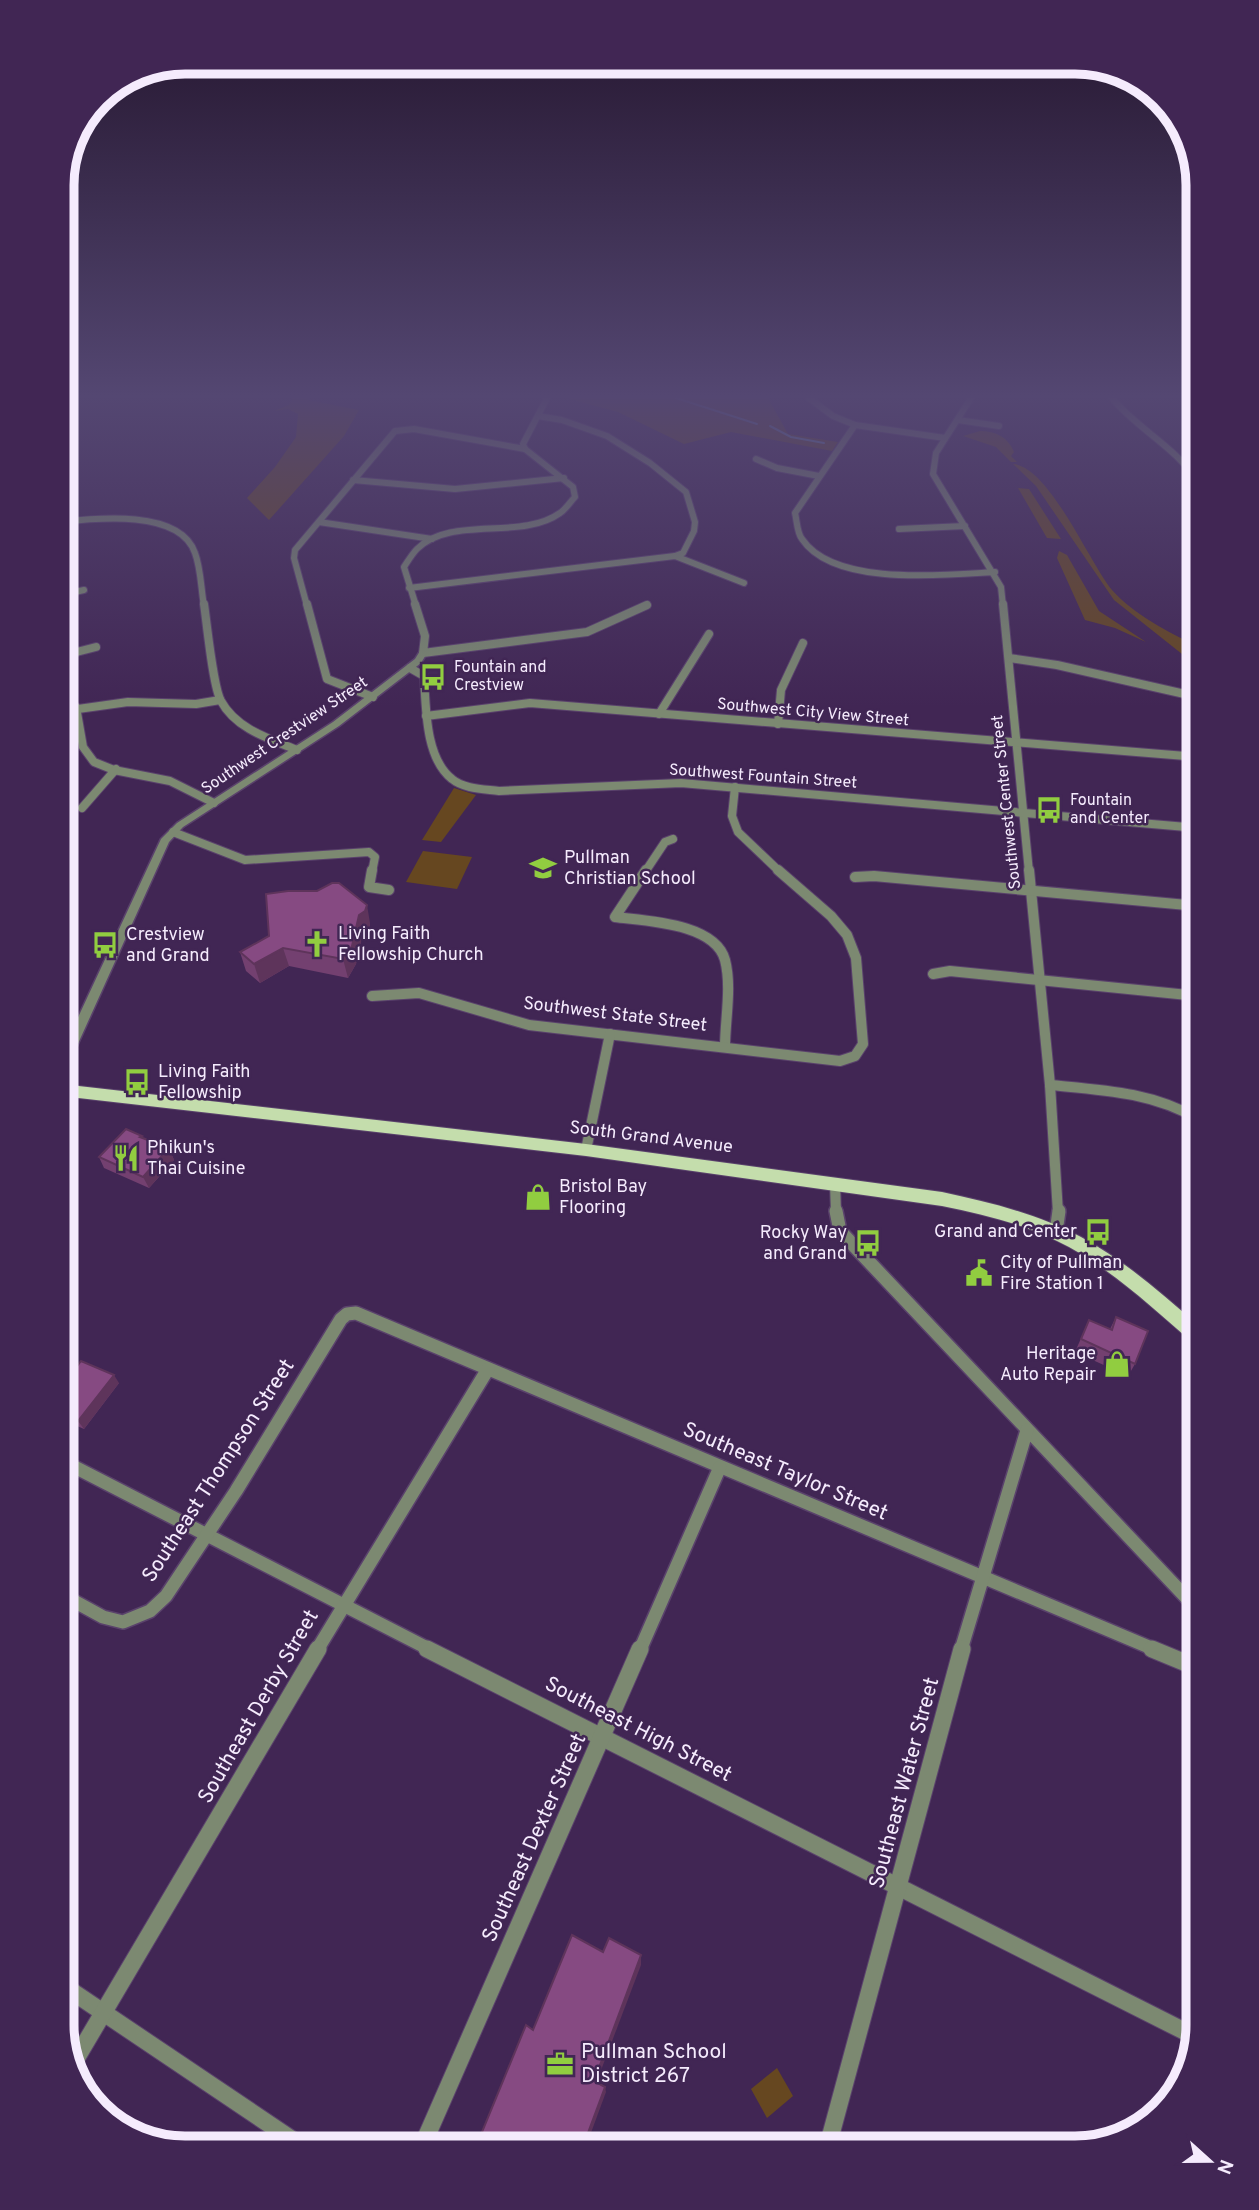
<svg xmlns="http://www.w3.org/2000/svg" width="1259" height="2210" font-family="Overpass,sans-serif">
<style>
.green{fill:#664720}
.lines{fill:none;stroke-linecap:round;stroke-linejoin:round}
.stream{stroke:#6991be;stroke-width:2}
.minor-far4-casing{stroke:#5a426c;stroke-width:8}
.minor-far3-casing{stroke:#5a426c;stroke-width:10}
.minor-far2-casing{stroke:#5a426c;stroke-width:12}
.minor-far1-casing{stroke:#5a426c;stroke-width:16}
.minor-casing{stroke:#5a426c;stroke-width:19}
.tertiary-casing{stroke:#5a426c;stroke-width:3}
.primary-casing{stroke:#5a426c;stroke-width:2}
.minor-far4{stroke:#7c8971;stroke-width:6}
.minor-far3{stroke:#7c8971;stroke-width:8}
.minor-far2{stroke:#7c8971;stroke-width:10}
.minor-far1{stroke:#7c8971;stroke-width:13}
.minor{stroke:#7c8971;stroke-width:17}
.tertiary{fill:#7c8971;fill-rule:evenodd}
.primary{fill:#c4ddac;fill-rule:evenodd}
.wall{fill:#734070}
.shaded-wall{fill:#5e345b}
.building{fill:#864a82;stroke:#5e345b;stroke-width:2}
.labels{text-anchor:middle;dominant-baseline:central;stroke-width:5;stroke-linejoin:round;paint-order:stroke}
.far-poi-label{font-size:16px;fill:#f5ebfd;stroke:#412654;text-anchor:start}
.far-street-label{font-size:16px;fill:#f5ebfd;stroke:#412654}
.poi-label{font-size:18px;fill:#f5ebfd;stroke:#412654;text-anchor:start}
.street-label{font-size:18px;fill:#f5ebfd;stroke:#412654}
.near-street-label{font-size:21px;fill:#f5ebfd;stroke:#412654}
.near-poi-label{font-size:21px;fill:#f5ebfd;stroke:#412654;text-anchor:start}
.rim{fill:none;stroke:#f5ebfd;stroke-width:9}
</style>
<rect width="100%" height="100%" fill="#412654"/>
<g class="green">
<polygon points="293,398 309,398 308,400 359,410 344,436 269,520 247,498 275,467 296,437 298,414 288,409 274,411 289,405"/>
<polygon points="566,398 768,398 788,434 838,442 832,451 731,432 684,444 618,412"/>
<path d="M980,431C996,431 1008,437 1014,452L1011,456L1017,462H1011L996,447L963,436Z"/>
<path d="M1013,464C1049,466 1090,564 1112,590C1134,615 1169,632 1198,647V656L1182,654L1114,600L1036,486Z"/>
<polygon points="1018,488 1029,489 1061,539 1047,538"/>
<polygon points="1059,551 1067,555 1099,611 1146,642 1115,628 1085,620 1057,558"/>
<polygon points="454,788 476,795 441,842 422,840"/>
<polygon points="423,851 472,857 457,889 406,882"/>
<polygon points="777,2068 793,2096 767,2118 751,2089"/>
</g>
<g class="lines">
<g class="stream">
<polyline points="676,398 757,424"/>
<polyline points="770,426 791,437 824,443"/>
</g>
<defs>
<g id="minor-far4">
<polyline points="809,398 833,416 855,425 945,438"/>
<polyline points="971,398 936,453 933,474 1001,587 1003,606"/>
<path d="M1112,398C1138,430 1177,447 1198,483"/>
<polyline points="538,416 562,420 607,436 650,463 686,492 695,522 694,531 683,553 675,556"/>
<polyline points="958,420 999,426"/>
<path d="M855,425L795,513C797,521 797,533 802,539C834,587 945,575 995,572"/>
<polyline points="756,459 777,468 819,476"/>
<polyline points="353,480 455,489 564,478"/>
<path d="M61,522C96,518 180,509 195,553C201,569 201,589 204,606"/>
<polyline points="319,522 432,539"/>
<polyline points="899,529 965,526"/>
<polyline points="409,588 675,556 744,583"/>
<polyline points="61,595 84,590"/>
<polyline points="307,606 294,558 295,550 395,431 414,429 525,449"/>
<path d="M416,606L404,567C408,561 412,554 417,549C451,515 521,541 560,513C566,509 570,502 575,497L573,487L525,449L523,444L547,398"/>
<polyline points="644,606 647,605"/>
</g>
<g id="minor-far3">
<path d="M204,604C207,624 213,687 221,701C236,729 270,739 297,750"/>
<polyline points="307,604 327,679 373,697"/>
<polyline points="415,604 425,636 423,653 587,632 647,605"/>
<polyline points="1003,604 1029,872"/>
<polyline points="61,656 96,647"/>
<polyline points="1009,658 1057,665 1198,697"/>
<path d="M410,668L424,676C426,707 425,758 452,779C464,789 484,789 499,791L681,783L1198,828"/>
<polyline points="61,694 76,707 83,747 94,762 114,770 170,781 214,803"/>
<polyline points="78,709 128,702 196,704 220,700"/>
<polyline points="659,714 709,634"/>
<polyline points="426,716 530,703 1198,757"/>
<polyline points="778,724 781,690 803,643"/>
<polyline points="735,787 732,816 738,832 780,872"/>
<polyline points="82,808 116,769"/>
<polyline points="173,832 245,860 369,852 375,857 372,872"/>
<polyline points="645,872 665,842 673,839"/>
</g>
<g id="minor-far2">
<polyline points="372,870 369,887 389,890"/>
<path d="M646,870L615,917C646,921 715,923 725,960C732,987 725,1020 725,1047"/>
<polyline points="1029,870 1050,1085 1058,1213"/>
<polyline points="855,877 874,876 1198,906"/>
<polyline points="933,974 950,971 1198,996"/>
<polyline points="372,996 419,993 529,1025 840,1061 855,1056 863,1044 856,958 847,935 831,916 778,870"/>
<path d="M1050,1085C1102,1090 1152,1092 1198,1119"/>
<polyline points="586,1150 610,1034"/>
<polyline points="835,1183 836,1213"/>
</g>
<g id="minor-far1">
<polyline points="836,1211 840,1231 1198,1610"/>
<polyline points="1056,1232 1059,1211"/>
<polyline points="61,1460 431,1650"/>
<polyline points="61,1594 103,1617 123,1622 150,1611 166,1596 236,1491 341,1319 347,1314 356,1313 1156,1650"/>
<polyline points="317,1650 488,1369"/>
<polyline points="640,1650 720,1467"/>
<polyline points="961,1650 1027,1430"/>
</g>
<g id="minor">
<polyline points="427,1649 1196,2037"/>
<polyline points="1152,1649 1198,1668"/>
<polyline points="61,1984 306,2149"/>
<polyline points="70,2069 318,1649"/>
<polyline points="421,2149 640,1649"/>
<polyline points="827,2149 962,1649"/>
</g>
<polygon id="tertiary" points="423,650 427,653 421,663 339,726 183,827 169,842 67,1068 61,1072 61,1054 161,839 177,823 333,722 415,659 420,651"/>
<path id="primary" d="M61,1084L586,1144L942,1192C989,1202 1038,1214 1081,1237C1124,1260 1161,1293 1198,1325V1344L1192,1342C1153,1308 1114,1272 1069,1247C1029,1225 986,1215 942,1206L586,1156L61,1096Z"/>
</defs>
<use href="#minor-far4" class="minor-far4-casing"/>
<use href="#minor-far3" class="minor-far3-casing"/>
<use href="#minor-far2" class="minor-far2-casing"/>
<use href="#minor-far1" class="minor-far1-casing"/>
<use href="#minor" class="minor-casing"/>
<use href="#tertiary" class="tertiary-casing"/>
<use href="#primary" class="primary-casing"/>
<use href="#minor-far4" class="minor-far4"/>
<use href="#minor-far3" class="minor-far3"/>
<use href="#minor-far2" class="minor-far2"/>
<use href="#minor-far1" class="minor-far1"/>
<use href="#minor" class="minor"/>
<use href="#tertiary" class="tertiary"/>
<use href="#primary" class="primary"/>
</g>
<g class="wall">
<polygon points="317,891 370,923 369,930 363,933 356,964 348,978 289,966 260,983 246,971 240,952 269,936"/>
<polygon points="61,935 76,954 70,965 61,965"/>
<polygon points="142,1136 143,1139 169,1148 174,1160 149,1188 104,1168 99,1157"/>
<polygon points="1116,1317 1135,1364 1128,1376 1075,1352 1089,1320 1110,1329"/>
<polygon points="119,1383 84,1429 61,1419 61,1387"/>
</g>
<g class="shaded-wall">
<polygon points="367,905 370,923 369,930 363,933 356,964 348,978 343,959 359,915"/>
<polygon points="68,935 76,954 70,965 62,946"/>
<polygon points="283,948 289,966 260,983 254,964"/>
<polygon points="169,1148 174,1160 149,1188 143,1177"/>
<polygon points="114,1375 119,1383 84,1429 78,1421"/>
<polygon points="641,1955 641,1965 595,2086 594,2081"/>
<polygon points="605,2087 606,2092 585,2149 582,2149"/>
</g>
<g class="building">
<polygon points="332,883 339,883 367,905 365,911 359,915 352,946 343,959 283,948 254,964 240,952 269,936 266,894 288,891 317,891"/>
<polygon points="61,935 68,935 62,946 61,946"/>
<polygon points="126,1129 142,1136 140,1137 169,1148 143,1177 99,1157"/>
<polygon points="1116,1317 1148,1331 1135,1364 1081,1339 1089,1320 1112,1330"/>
<polygon points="81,1361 114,1375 78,1421 61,1414 61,1387"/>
<polygon points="572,1935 603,1952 609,1938 641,1955 594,2081 605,2087 582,2149 475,2149 526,2025 533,2030"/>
</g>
<linearGradient id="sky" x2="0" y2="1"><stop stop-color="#24152e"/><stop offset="0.56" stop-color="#544772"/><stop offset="1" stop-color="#544772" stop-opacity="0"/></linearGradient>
<rect width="1259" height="707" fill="url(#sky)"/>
<defs>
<symbol id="bus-bare" viewBox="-9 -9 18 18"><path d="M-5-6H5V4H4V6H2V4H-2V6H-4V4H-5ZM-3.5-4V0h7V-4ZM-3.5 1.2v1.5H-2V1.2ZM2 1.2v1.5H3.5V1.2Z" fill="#91cd40" stroke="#412654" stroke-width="2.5" paint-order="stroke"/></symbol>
<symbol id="school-bare" viewBox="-9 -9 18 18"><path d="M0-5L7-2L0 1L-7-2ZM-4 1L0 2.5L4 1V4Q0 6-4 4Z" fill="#91cd40" stroke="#412654" stroke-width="2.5" paint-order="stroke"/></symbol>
<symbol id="church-bare" viewBox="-9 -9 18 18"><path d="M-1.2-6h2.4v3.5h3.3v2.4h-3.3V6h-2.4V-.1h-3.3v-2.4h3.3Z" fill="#91cd40" stroke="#412654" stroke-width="2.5" paint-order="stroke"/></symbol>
<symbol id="restaurant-bare" viewBox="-9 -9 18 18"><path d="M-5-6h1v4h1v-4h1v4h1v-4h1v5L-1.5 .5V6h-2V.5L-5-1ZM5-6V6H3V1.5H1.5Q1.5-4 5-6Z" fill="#91cd40" stroke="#412654" stroke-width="2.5" paint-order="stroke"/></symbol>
<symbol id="shop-bare" viewBox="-9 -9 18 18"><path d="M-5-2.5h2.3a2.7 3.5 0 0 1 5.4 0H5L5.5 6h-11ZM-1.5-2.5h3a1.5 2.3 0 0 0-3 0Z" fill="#91cd40" stroke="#412654" stroke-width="2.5" paint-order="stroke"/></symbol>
<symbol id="civic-bare" viewBox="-9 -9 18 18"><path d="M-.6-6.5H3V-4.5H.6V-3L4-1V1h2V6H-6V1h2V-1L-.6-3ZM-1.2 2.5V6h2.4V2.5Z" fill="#91cd40" stroke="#412654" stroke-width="2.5" paint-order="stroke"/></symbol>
<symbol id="office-bare" viewBox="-9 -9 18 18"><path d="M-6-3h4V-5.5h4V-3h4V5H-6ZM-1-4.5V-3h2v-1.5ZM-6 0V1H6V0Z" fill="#91cd40" stroke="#412654" stroke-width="2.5" paint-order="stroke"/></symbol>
</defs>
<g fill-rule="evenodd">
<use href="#bus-bare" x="414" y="658" width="38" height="38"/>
<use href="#bus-bare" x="1030" y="791" width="38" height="38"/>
<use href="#school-bare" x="524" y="849" width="38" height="38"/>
<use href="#church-bare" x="298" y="925" width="38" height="38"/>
<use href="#bus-bare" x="86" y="926" width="38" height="38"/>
<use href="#bus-bare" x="118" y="1063" width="38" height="38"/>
<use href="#restaurant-bare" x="107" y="1139" width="38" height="38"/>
<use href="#shop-bare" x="519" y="1178" width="38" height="38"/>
<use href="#bus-bare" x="1079" y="1213" width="38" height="38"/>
<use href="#bus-bare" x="849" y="1224" width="38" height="38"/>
<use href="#civic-bare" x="960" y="1254" width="38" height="38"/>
<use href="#shop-bare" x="1098" y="1345" width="38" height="38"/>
<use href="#office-bare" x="541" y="2045" width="38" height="38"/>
</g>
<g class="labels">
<g class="far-poi-label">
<text x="454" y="668">Fountain and<tspan x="454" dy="18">Crestview</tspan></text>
<text x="1070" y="801">Fountain<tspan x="1070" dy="18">and Center</tspan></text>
</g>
<g class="far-street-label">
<text transform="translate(813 713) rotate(5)">Southwest City View Street</text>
<text transform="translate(285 736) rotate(-34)">Southwest Crestview Street</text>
<text transform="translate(763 777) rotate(4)">Southwest Fountain Street</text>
<text transform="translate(1007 802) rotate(-96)">Southwest Center Street</text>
</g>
<g class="poi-label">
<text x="564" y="858">Pullman<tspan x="564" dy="21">Christian School</tspan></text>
<text x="338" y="934">Living Faith<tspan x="338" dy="21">Fellowship Church</tspan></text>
<text x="126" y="935">Crestview<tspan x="126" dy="21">and Grand</tspan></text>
<text x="158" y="1072">Living Faith<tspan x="158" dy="21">Fellowship</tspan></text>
<text x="147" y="1148">Phikun's<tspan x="147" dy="21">Thai Cuisine</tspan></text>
<text x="559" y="1187">Bristol Bay<tspan x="559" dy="21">Flooring</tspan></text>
<text x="1077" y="1232" text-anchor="end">Grand and Center</text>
<text x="847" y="1233" text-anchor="end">Rocky Way<tspan x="847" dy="21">and Grand</tspan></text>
<text x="1000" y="1263">City of Pullman<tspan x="1000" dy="21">Fire Station 1</tspan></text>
<text x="1096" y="1354" text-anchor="end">Heritage<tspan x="1096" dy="21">Auto Repair</tspan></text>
</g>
<g class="street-label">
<text transform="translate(615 1015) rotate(7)">Southwest State Street</text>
<text transform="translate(651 1138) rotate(7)">South Grand Avenue</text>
</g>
<g class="near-street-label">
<text transform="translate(219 1471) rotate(-57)">Southeast Thompson Street</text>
<text transform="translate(785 1472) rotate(23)">Southeast Taylor Street</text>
<text transform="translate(259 1707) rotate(-60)">Southeast Derby Street</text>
<text transform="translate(638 1730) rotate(27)">Southeast High Street</text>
<text transform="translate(905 1783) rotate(-75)">Southeast Water Street</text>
<text transform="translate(535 1838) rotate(-66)">Southeast Dexter Street</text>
</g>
<g class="near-poi-label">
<text x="581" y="2052">Pullman School<tspan x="581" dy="24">District 267</tspan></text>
</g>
</g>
<path d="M0 0H1259V2210H0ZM185 74H1075A111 111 0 0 1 1186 185V2025A111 111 0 0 1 1075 2136H185A111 111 0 0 1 74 2025V185A111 111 0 0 1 185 74Z" fill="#412654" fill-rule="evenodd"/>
<path class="rim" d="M185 74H1075A111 111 0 0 1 1186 185V2025A111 111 0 0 1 1075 2136H185A111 111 0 0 1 74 2025V185A111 111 0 0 1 185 74Z"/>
<g transform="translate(1210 2161) rotate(111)" stroke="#412654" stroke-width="5" paint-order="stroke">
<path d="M0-5L12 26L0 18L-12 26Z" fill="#f5ebfd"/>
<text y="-10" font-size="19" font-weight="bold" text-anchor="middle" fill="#f5ebfd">N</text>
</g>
</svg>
